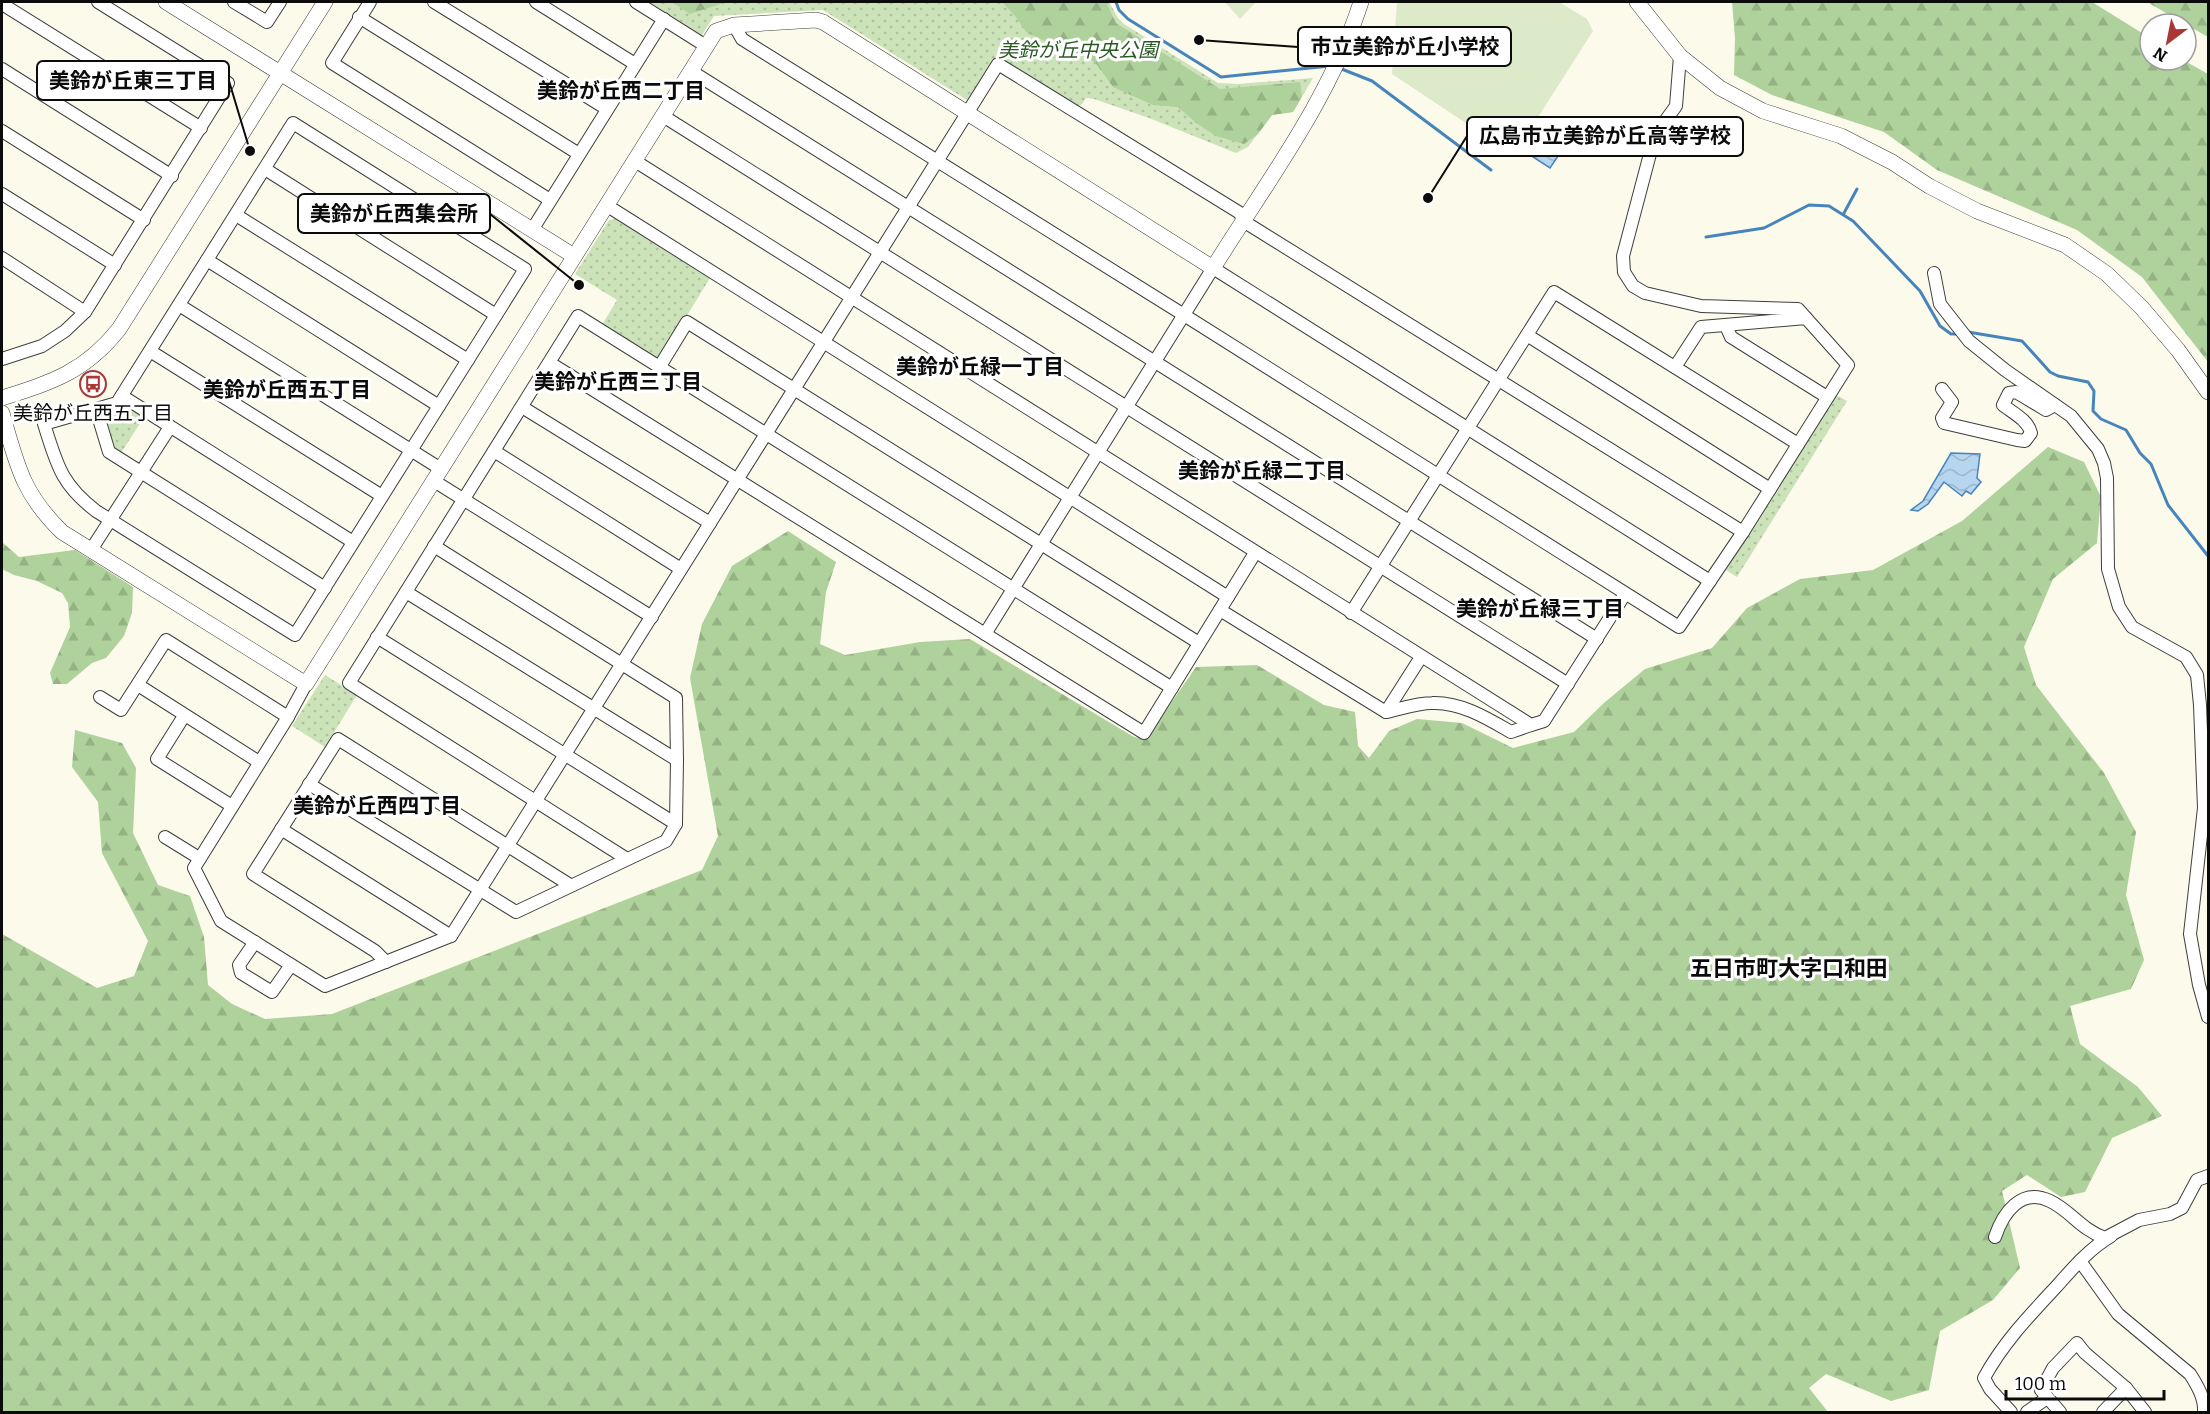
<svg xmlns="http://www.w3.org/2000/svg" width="2210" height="1414" font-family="Bitter,'Noto Sans JP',serif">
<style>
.green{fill:url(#green-dots)}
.forest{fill:url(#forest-firs)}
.pitch{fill:#ddeaca}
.water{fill:url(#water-waves);stroke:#4685bb;stroke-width:1.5}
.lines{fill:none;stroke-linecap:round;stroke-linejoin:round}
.stream{stroke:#4685bb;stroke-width:3}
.minor-casing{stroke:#3e3e3e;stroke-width:14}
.tertiary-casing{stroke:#3e3e3e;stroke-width:16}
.minor{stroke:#fff;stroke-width:12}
.tertiary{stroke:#fff;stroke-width:15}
.labels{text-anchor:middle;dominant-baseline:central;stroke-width:6;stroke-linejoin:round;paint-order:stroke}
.park-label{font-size:20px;font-style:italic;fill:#2b5924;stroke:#fff}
.poi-label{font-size:20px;fill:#0b0b0b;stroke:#fff}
.neighbourhood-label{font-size:21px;font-weight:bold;fill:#0b0b0b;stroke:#fff}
.quarter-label{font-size:22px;font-weight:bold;fill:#0b0b0b;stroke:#fff}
.leader{fill:none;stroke:#0b0b0b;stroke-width:2}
.callout-dot{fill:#0b0b0b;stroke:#fff;stroke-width:2}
.callout{fill:#fff;stroke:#0b0b0b;stroke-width:2}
.callout-label{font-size:21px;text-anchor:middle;font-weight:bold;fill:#0b0b0b}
</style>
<defs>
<pattern id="green-dots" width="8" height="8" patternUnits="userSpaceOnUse" patternTransform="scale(1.5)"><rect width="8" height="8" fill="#cce2b9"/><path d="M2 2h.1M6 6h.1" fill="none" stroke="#aec19e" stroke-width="1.8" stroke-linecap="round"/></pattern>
<pattern id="forest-firs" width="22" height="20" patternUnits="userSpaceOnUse" patternTransform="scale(1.5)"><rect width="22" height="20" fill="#afd19b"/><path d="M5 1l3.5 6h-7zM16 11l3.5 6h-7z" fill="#95b284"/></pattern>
<pattern id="water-waves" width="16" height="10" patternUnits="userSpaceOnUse" patternTransform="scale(1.5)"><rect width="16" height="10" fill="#b6d5ee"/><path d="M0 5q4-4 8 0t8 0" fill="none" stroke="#9bb6cb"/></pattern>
</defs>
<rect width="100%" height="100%" fill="#fcfaeb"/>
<g class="green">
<polygon points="649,2 1109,2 1118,18 1124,24 1218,83 1237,84 1313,78 1293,112 1272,115 1248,147 1236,153 1149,118 1094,99 1086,98 1081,105 1076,106 997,56 970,99 967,100 823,10 714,16 702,35"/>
<polygon points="615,219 710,278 662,356 652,357 602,325 617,300 575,274 609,220"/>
<polygon points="1836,395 1847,401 1737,577 1726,570"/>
<polygon points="127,406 144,417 121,453 113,449 104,418 109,411"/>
<polygon points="325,675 357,695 325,747 292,726"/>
</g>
<g class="forest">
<polygon points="672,2 727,2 690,14"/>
<polygon points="1002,2 1106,2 1116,23 1220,89 1300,82 1302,97 1293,112 1272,115 1258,134 1244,144 1216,136 1196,123 1178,107 1153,105 1113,87 1095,62 1075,53 1060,57 1049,43 1026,32 1016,17"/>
<polygon points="1732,2 2092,2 2150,38 2150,60 2183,60 2208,74 2208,362 2142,277 2077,230 1937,170 1884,132 1772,95 1734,75 1735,38"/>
<polygon points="2147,2 2208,2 2208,37"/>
<polygon points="2048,447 2084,462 2101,497 2097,543 2053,579 2024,647 2036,685 2104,773 2136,832 2126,895 2144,960 2131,989 2070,1006 2080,1044 2138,1087 2162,1116 2112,1138 2085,1192 2061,1197 2027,1175 2002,1191 2020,1268 1993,1300 1940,1331 1929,1390 1891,1401 1826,1374 1809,1388 1828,1412 2,1412 2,934 97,988 134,976 148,941 102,853 98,802 72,767 75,730 122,743 136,768 133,833 158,885 190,896 204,937 208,985 232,1004 265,1019 332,1014 702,870 718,836 690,678 702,624 732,566 788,531 836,562 826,592 820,644 845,655 920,642 970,639 1134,737 1146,739 1196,667 1257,665 1324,705 1355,712 1358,746 1369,758 1389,731 1417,719 1462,723 1513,748 1574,732 1605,702 1645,669 1712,648 1747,608 1800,579 1873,570 1962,521"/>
<polygon points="2,542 19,557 75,550 133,587 132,613 124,636 106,658 92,663 67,684 53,684 50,673 70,627 68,603 62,593 37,581 14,575 2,569"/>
</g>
<g class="pitch">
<polygon points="1225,2 1256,2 1240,19"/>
<polygon points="1397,2 1559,2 1587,19 1593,31 1514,155 1392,74"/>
</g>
<g class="water">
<polygon points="1551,121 1572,135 1550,168 1530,155"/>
<polygon points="1951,453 1980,454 1977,478 1981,482 1971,494 1966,491 1962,496 1944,482 1928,504 1918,511 1911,510 1923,501"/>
</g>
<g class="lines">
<g class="stream">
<polyline points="1116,2 1119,10 1128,19 1221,77 1330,66"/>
<polyline points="1339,68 1372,81 1491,170"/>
<polyline points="1844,213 1857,189"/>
<polyline points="1706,237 1764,228 1809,205 1829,206 1853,221 1920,291 1940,326 1951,334 1957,334"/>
<polyline points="1968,332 2022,341 2050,372 2058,376 2088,382 2094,391 2093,411 2101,419 2126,430 2140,453 2151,464 2168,505 2208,556"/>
</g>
<defs>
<g id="minor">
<polyline points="234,2 267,22 280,2"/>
<polyline points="370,2 332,63 550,200"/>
<polyline points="434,2 607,109"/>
<polyline points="536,2 635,64"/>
<polyline points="636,2 706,46"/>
<polyline points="2,4 201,128"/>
<polyline points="359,17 579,154"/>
<polyline points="734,25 742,39 1184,315 1679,627 1743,532 1848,365 1806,318 1701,327 1675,367"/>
<polyline points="1680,56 1676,106 1655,135 1623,256 1624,272 1633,286 1645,293 1701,306 1798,309 1806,318"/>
<polyline points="2,69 172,176"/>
<polyline points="691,71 1597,639"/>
<polyline points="663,116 1568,684"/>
<path d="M293,123L525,269L295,635L96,511C61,484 57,465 44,424L117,403Z"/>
<polyline points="2,131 144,220"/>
<polyline points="635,161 1531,725 1544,721 1625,594"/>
<polyline points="265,169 496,315"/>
<polyline points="2,194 115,265"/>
<polyline points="606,205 1228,597"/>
<polyline points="236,215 468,360"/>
<polyline points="532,230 664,19"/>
<polyline points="2,258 85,312"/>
<polyline points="207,260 439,406"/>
<polyline points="1934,273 1940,304 1969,341 2005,370 2071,416 2098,449 2104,463 2107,478 2108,569 2119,607 2132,627 2186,657 2197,675 2200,705 2204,808 2190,934 2199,985 2208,1017"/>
<polyline points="179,305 441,469"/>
<polyline points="1726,326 1731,337 1827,397"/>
<polyline points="1527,335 1770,489"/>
<polyline points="150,351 382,496"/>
<polyline points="2,359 42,346 65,331 85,312 228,83 98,2"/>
<polyline points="550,363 1144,733 1255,553"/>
<polyline points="660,366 687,322 1199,643"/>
<path d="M1942,389L1952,402L1942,418L1944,423L2017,440L2025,441L2031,433C2028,420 2013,413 2003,405L2009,393L2016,392L2046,410L2055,405"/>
<polyline points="122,396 353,542"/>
<polyline points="522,407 710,523"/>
<polyline points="96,409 109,452 325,588"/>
<polyline points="494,451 681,569"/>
<polyline points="434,481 652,617"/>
<polyline points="91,550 170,427"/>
<polyline points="406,592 677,760"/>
<polyline points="1220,610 1386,712 1421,657"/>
<polyline points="1351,613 1554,292 1798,444"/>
<polyline points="985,634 1213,268 1710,581"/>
<polyline points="377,637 676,824"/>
<polyline points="306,684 288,717 194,868 221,921 325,986 451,936 998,64 1240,213 1243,221 1256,229 1743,532"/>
<polyline points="138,685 259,762"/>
<polyline points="100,697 121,710 166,640 288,717"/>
<path d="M1386,712C1400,709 1417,703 1432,703C1461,702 1487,718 1511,732L1531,725"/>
<polyline points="184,716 157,759 232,806"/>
<polyline points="309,784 516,912 666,841 676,824 677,760 676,698 434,546"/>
<polyline points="281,829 451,936"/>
<polyline points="165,837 199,858"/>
<polyline points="627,859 349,683 578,316 1172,688"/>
<polyline points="255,942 239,965 241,973 272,992 291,965"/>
<polyline points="386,962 375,951 253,874 338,739 570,885"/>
<path d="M1995,1237C2003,1213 2021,1187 2050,1201C2071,1211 2080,1229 2105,1238L2139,1220L2170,1214L2182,1208L2197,1180L2208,1176"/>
<path d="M2080,1261L2118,1314L2190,1374C2197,1385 2205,1398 2204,1412"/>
<polyline points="2126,1388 2145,1412"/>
<path d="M2011,1412L1990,1389L1984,1378C2003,1343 2029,1316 2056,1287C2073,1268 2089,1249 2111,1236"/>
<polyline points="2027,1412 2047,1398"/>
<polyline points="2060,1412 2041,1390 2053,1368 2077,1343 2085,1353 2126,1388 2103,1412"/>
</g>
<g id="tertiary">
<polyline points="166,2 574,256"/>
<polyline points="1637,2 1680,56 1720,88 1763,111 1841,136 1892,162 1929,186 1977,211 2065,245 2107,274 2142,308 2178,350 2208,392"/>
<path d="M2,398C52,382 85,372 119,329L325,2"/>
<path d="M2,413C17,465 22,493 62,532L306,684L716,31L734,25L816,20L823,22L1213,268C1267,182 1330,99 1361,2"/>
</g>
</defs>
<use href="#minor" class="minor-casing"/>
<use href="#tertiary" class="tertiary-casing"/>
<use href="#minor" class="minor"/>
<use href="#tertiary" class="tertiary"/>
</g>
<defs>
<symbol id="bus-ring" viewBox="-11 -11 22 22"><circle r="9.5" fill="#fff" stroke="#a83735" stroke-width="1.5"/><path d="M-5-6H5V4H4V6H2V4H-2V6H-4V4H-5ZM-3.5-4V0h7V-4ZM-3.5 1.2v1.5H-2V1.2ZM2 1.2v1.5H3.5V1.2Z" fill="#a83735"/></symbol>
</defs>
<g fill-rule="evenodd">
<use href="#bus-ring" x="78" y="369" width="30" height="30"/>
</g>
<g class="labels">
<g class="park-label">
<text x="1078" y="50">美鈴が丘中央公園</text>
</g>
<g class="poi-label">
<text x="93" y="413">美鈴が丘西五丁目</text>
</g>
<g class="neighbourhood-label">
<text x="621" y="91">美鈴が丘西二丁目</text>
<text x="980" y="367">美鈴が丘緑一丁目</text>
<text x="618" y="382">美鈴が丘西三丁目</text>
<text x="287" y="390">美鈴が丘西五丁目</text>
<text x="1262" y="471">美鈴が丘緑二丁目</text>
<text x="1540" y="609">美鈴が丘緑三丁目</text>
<text x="377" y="806">美鈴が丘西四丁目</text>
</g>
<g class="quarter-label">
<text x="1789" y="968">五日市町大字口和田</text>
</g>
</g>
<path class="leader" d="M1199 40L1298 47M250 151L229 81M1428 198L1467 136M579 285L490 214"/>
<g class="callout-dot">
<circle cx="1199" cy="40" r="6"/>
<circle cx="250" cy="151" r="6"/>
<circle cx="1428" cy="198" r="6"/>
<circle cx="579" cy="285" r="6"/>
</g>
<g class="callout">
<rect x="1298" y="27" width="213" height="39" rx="6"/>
<rect x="37" y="61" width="192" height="39" rx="6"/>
<rect x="1467" y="117" width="276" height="39" rx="6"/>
<rect x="298" y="194" width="192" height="39" rx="6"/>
</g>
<g class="callout-label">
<text x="1405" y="54">市立美鈴が丘小学校</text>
<text x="133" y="88">美鈴が丘東三丁目</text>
<text x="1605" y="143">広島市立美鈴が丘高等学校</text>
<text x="394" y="221">美鈴が丘西集会所</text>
</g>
<rect width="2210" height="1414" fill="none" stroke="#0b0b0b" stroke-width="6"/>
<g transform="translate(2168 42) rotate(212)"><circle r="28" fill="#ffffff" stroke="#9d9d9d" stroke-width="1.5"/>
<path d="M0-4.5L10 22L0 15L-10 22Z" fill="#a83735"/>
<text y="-9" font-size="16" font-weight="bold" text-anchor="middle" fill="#0b0b0b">N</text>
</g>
<path d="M2006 1390v9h158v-9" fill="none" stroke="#0b0b0b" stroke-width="3"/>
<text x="2015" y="1390" font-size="18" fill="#0b0b0b" stroke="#ffffff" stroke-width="4.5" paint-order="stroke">100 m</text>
</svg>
